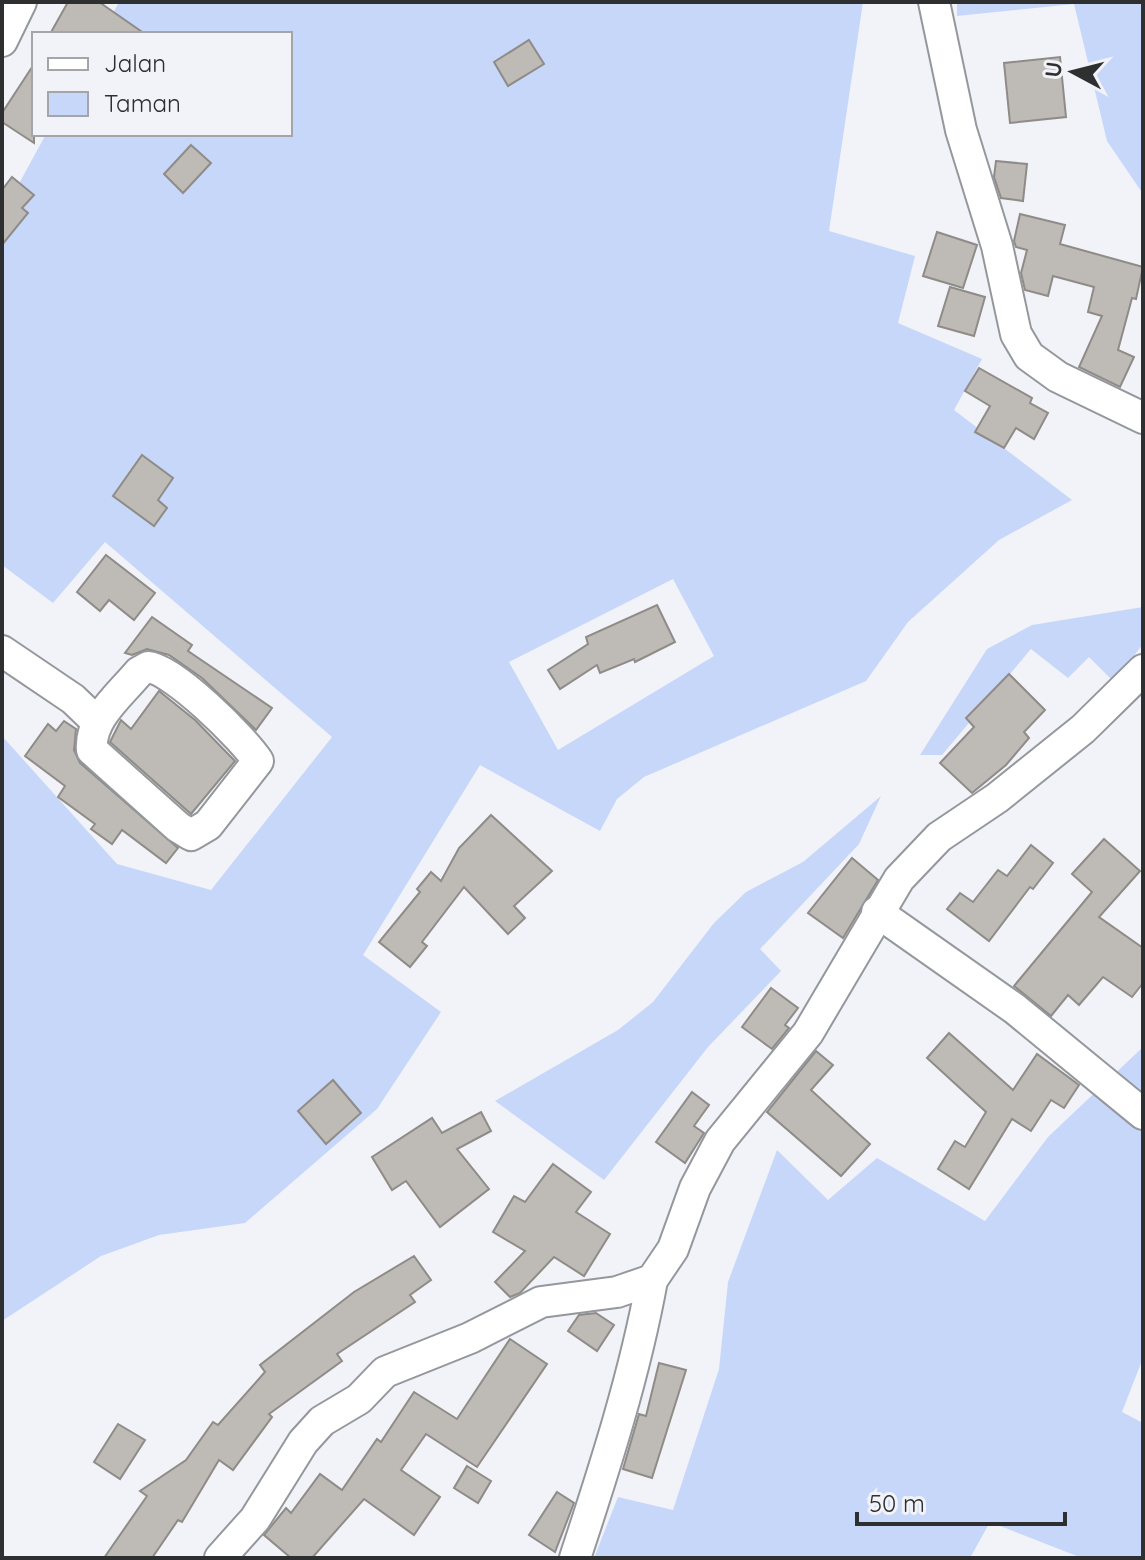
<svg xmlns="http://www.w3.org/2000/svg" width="1145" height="1560" font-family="Quicksand,sans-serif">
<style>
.green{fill:#c7d7fa;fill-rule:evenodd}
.building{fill:#bebab5;stroke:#8f8b87;stroke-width:2}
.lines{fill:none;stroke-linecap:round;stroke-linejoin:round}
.minor-casing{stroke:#94979c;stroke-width:34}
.minor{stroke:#fff;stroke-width:30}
</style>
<rect width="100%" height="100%" fill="#f1f3f9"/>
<g class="green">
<path d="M119,2H863L829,231L915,256L898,323L982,359L954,410L1072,500L999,540L908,622L866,681L644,777L617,799L600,831L480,765L363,955L441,1012L377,1109L245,1223L159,1235L101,1256L2,1321V736L117,864L211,890L332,737L105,542L53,603L2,565V215L46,134H290V34H102ZM673,579L714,656L558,750L509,662Z"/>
<polygon points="957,2 1143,2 1143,194 1107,141 1074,4 957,16"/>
<polygon points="1143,607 1143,644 1114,682 1089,657 1068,678 1031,649 942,755 920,755 987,649 1032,625"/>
<polygon points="881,796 859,844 760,949 781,971 708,1047 604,1180 495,1101 618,1030 653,1002 714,923 746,892 803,862"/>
<polygon points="1143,1047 1143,1358 1122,1412 1143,1423 1143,1558 1082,1558 990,1522 970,1558 594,1558 618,1497 673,1510 719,1369 728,1282 777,1150 828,1200 877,1158 985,1221 1048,1137"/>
</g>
<g class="building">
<polygon points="68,2 99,2 145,34 50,34"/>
<polygon points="529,40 544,64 508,86 494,62"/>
<polygon points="1060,57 1066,117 1010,123 1004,63"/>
<polygon points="34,64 34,143 2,122 2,113"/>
<polygon points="191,145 211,163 183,193 164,174"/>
<polygon points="996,161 1027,164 1023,201 1001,198 994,177"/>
<polygon points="12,177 34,195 22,208 28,213 2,245 2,190"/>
<polygon points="1020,214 1065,225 1060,244 1143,267 1136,299 1132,298 1118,350 1134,357 1120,387 1079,367 1102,316 1088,312 1094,287 1053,276 1048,296 1025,290 1021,273 1027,250 1016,247 1014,241"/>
<polygon points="937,232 977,245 963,288 923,276"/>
<polygon points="950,287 985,297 974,336 938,326"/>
<polygon points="979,368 1032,398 1030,403 1048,413 1034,439 1016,428 1004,448 975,432 990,406 965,391"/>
<polygon points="142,455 173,478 158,500 167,508 154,526 113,496"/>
<polygon points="106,555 155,593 134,620 109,600 100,611 77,592"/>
<polygon points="657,605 675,642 635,662 634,659 600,673 597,665 560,689 548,670 588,644 586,637"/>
<polygon points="152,617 192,645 188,651 272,708 256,730 202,678 169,655 147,649 132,655 125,653"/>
<polygon points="1009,674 1045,710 1024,732 1029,738 1006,765 972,793 940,763 974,727 966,718"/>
<polygon points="159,691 195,720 235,761 191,814 110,742 121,720 131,729"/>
<polygon points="64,721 76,729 74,750 80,763 178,848 166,863 122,830 112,844 91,829 95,824 58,797 65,786 25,756 48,724 56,731"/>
<polygon points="491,815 552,871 514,906 525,918 508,934 464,887 422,942 427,946 410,967 379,942 420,892 417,889 431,872 441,881 459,848"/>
<polygon points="1104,839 1140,871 1099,917 1143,948 1143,983 1132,997 1103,977 1079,1005 1068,995 1051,1016 1014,986 1092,892 1072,874"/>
<polygon points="1031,845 1053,863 1033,889 1030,887 989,941 947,909 960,893 973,902 998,870 1007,876"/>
<polygon points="852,858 878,880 843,938 808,913"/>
<polygon points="771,988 798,1008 785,1025 789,1028 772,1049 742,1027"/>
<polygon points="949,1033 1013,1090 1037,1054 1079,1085 1064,1108 1051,1100 1031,1131 1012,1119 969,1189 938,1169 955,1141 965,1147 986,1112 927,1058"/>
<polygon points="816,1051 833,1065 811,1090 870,1144 841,1176 767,1112"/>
<polygon points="333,1080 361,1113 326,1144 298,1111"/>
<polygon points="692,1092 709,1105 694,1126 704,1133 685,1163 656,1142"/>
<polygon points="481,1112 491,1131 457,1149 489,1189 440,1227 406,1181 392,1190 372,1157 432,1118 442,1133"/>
<polygon points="553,1164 591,1192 576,1212 610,1234 584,1276 554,1257 520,1293 510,1297 495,1282 525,1251 493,1232 514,1196 525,1202"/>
<polygon points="414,1256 431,1280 410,1295 415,1302 337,1354 342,1361 269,1414 272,1417 233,1470 219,1460 182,1522 178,1520 152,1558 104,1558 147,1496 140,1491 186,1460 213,1422 218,1425 265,1372 260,1365 354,1292"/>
<polygon points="596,1313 614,1325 597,1351 568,1331 579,1315"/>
<polygon points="510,1339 547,1364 477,1467 426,1434 401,1470 440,1497 414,1535 364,1499 312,1558 291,1558 264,1535 286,1508 291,1513 320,1474 342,1490 377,1439 381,1442 414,1392 457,1419"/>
<polygon points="659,1363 686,1370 652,1478 623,1469 639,1414 646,1416"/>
<polygon points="118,1424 145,1440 120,1479 94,1462"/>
<polygon points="467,1466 491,1481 478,1503 454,1488"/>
<polygon points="557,1492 574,1503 555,1552 529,1535"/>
</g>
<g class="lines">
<defs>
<g id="minor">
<polyline points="934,2 961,130 997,246 1016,334 1029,356 1058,377 1143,418"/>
<polyline points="2,41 21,2"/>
<polyline points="2,651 73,699 97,722"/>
<path d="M148,667C173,669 243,738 258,761L208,825L191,835L178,827L92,750C89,719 120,695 139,672Z"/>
<polyline points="877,912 1015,1009 1143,1114"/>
<polyline points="220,1558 255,1519 303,1442 322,1421 359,1399 385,1372 470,1338 541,1302 617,1292 652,1280 673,1249 695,1188 720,1141 808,1033 899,879 939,837 997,798 1083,729 1143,670"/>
<path d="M575,1558C605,1467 635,1374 652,1280"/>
</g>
</defs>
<use href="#minor" class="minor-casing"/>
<use href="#minor" class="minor"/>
</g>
<rect width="1145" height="1560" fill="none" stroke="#2e2f31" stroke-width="8"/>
<rect x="32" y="32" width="260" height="104" fill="#f1f3f9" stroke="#a3a5a9" stroke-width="2"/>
<rect x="48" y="58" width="40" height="12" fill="#ffffff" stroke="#a3a5a9" stroke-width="2"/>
<text x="104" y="72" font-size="24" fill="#2e2f31">Jalan</text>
<rect x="48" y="92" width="40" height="24" fill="#c7d7fa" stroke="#a3a5a9" stroke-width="2"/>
<text x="104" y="112" font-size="24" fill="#2e2f31">Taman</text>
<g transform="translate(1073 72) rotate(277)" stroke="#f1f3f9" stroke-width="6" paint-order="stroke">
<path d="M0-6L14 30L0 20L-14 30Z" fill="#2e2f31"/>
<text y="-12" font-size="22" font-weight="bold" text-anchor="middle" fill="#2e2f31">U</text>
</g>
<path d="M857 1512v12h208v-12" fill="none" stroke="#2e2f31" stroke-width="4"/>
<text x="869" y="1512" font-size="24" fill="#2e2f31" stroke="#f1f3f9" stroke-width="6" paint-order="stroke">50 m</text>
</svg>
